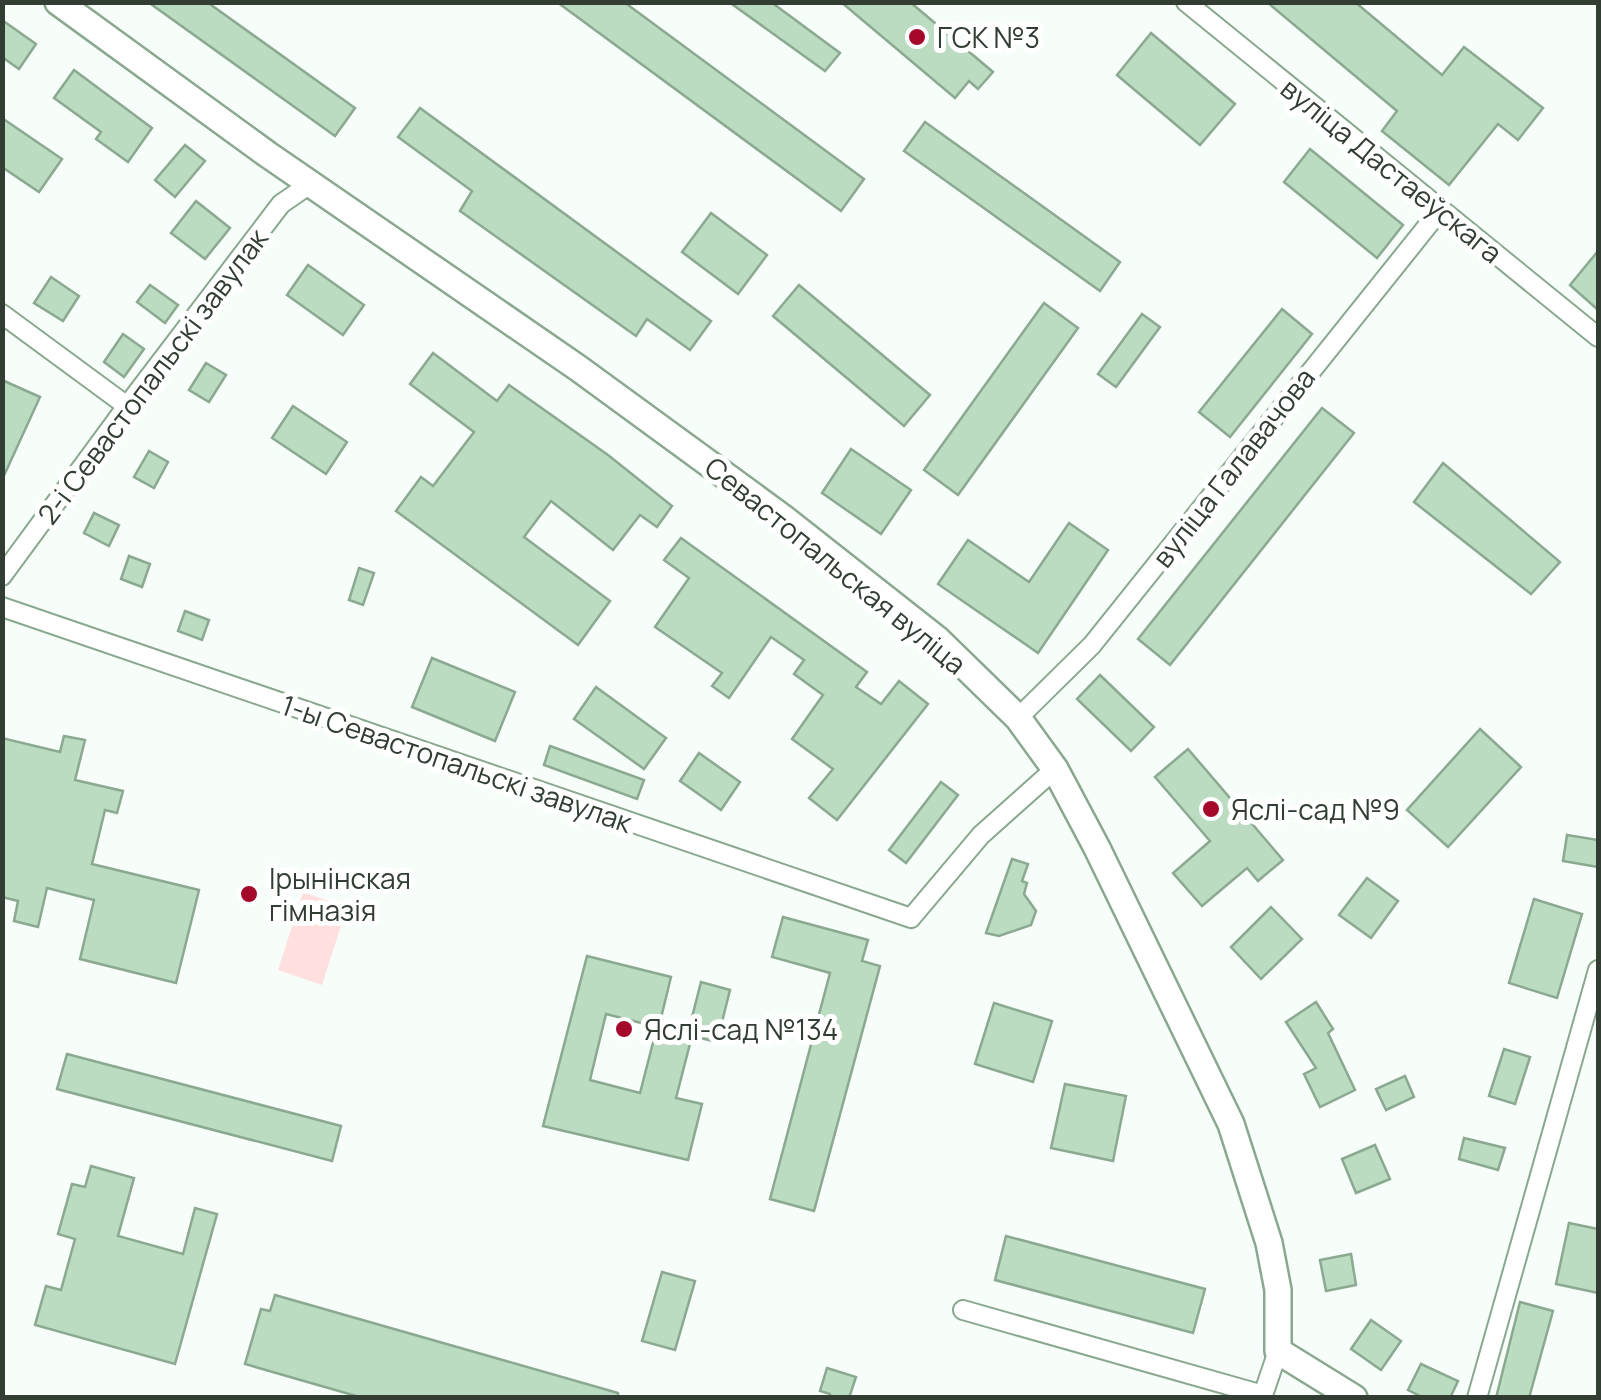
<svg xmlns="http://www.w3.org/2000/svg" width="1601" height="1400" font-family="Manrope,sans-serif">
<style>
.green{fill:#ffe0de}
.building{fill:#bcdcc2;stroke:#8ba990;stroke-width:2.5;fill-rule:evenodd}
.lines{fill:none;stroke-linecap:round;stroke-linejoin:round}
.street-casing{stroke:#8aa890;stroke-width:22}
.secondary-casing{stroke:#8aa890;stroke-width:30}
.street{stroke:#fff;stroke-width:18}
.secondary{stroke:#fff;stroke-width:25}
.poi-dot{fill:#a50929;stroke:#fff;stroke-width:4}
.labels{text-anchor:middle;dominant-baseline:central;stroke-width:10;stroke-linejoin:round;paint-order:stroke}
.poi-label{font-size:28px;fill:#323e34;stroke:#fff;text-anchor:start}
.street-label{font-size:28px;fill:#323e34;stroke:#fff}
</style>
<rect width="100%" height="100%" fill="#f7fdf8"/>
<polygon class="green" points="303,892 347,907 322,985 278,970"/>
<g class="building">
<polygon points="148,2 207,2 355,108 335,136"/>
<polygon points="557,2 624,2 864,179 841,211"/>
<polygon points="729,2 771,2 840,53 825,71"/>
<polygon points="841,2 910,2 993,72 978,89 969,81 955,98"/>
<polygon points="1267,2 1355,2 1442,75 1464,47 1543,108 1518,140 1498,124 1449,185 1382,131 1397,111"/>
<polygon points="2,20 36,44 19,69 2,57"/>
<polygon points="1151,33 1235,104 1200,145 1117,75"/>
<polygon points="74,70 152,128 128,162 96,139 101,132 54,98"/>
<polygon points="420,108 711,321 690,350 647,319 636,336 460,211 472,191 398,137"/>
<polygon points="2,118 62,159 39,192 2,167"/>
<polygon points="925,122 1120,262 1100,291 904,151"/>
<polygon points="185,145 205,161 175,197 155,180"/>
<polygon points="1310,149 1403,225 1377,258 1284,182"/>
<polygon points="196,201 230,228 205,259 171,233"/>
<polygon points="711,213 767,255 738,294 682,252"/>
<polygon points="1598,251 1598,310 1570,285"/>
<polygon points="308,265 364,305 343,335 287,295"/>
<polygon points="51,277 79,296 63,321 34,303"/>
<polygon points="150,285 178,305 165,323 137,302"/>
<polygon points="799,285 930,395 904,426 773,316"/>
<polygon points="1044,303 1078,328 958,495 924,470"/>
<polygon points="1282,309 1312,334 1230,437 1199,412"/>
<polygon points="1142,314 1160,327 1116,387 1098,374"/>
<polygon points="123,334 144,349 124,377 104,362"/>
<polygon points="433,353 497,401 509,385 608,455 672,506 657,527 640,515 613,550 551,501 524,537 610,601 578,645 396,511 421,477 433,486 474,432 410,384"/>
<polygon points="206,363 226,375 209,402 189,390"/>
<polygon points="2,380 40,397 2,480"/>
<polygon points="293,406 347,442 326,474 272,438"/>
<polygon points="1322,408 1354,433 1170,665 1138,639"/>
<polygon points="851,449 911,490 881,534 822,493"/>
<polygon points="149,451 168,462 154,488 134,477"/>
<polygon points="1443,463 1560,562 1531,594 1414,502"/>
<polygon points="94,513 119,525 109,546 84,533"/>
<polygon points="1069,523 1108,550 1038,653 938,584 968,540 1029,582"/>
<polygon points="681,538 867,672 856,687 881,704 899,681 928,704 837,820 809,798 833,769 792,739 823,695 794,674 804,660 771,637 729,698 712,686 722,673 655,627 689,578 664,560"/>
<polygon points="129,556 150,564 142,587 121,579"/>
<polygon points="359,568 374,573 363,605 349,600"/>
<polygon points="185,611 209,620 202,640 178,631"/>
<polygon points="432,658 515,692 495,741 412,707"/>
<polygon points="1100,675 1154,727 1131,751 1077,699"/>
<polygon points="596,687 666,738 644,769 574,719"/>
<polygon points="1480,729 1521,767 1448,847 1407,810"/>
<polygon points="64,736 85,740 75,780 123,791 117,813 105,810 92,864 199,890 176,983 80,959 94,900 47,888 38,927 14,921 18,901 2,897 2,738 60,752"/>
<polygon points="550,746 644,780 637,799 544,765"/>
<polygon points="1188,749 1283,860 1258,881 1247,868 1202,906 1173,873 1210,841 1155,777"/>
<polygon points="699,753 740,782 721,810 680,781"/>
<polygon points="941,782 958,795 906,863 889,850"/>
<polygon points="1567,835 1598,840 1598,867 1563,861"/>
<polygon points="1012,859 1028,864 1022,881 1027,883 1024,894 1036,911 1031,925 999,936 986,933"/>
<polygon points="1367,878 1398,901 1371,938 1339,915"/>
<polygon points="1534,899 1582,914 1557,998 1509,983"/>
<polygon points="1271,907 1302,939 1261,979 1231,947"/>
<polygon points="783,917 868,940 862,961 880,966 814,1211 770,1199 830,973 772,957"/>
<path d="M587,956L671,977L660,1022L689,1029L701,982L730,990L717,1042L692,1036L676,1098L702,1104L688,1160L543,1126ZM606,1014L657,1027L640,1093L590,1080Z"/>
<polygon points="1316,1002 1333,1029 1328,1033 1355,1090 1320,1107 1304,1074 1316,1068 1286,1022"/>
<polygon points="994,1003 1052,1021 1033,1082 975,1064"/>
<polygon points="1504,1049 1530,1057 1515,1104 1489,1096"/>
<polygon points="67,1054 341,1126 332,1161 57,1089"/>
<polygon points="1405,1076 1414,1097 1386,1110 1376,1089"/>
<polygon points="1065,1084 1126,1096 1113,1161 1051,1148"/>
<polygon points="1464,1138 1505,1148 1498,1170 1459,1159"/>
<polygon points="1375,1145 1390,1179 1356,1193 1342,1159"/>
<polygon points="91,1166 134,1178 118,1236 183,1254 195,1208 217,1214 175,1364 35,1325 46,1286 61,1290 75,1239 58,1234 72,1184 85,1187"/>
<polygon points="1569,1223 1598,1229 1598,1293 1556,1284"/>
<polygon points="1006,1236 1205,1289 1193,1333 995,1280"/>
<polygon points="1351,1254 1356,1285 1326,1291 1320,1260"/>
<polygon points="662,1272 695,1281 675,1350 642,1341"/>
<polygon points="275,1295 618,1393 618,1398 363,1398 245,1364 261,1309 270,1311"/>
<polygon points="1520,1302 1553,1311 1529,1398 1496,1398"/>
<polygon points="1371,1320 1401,1341 1381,1370 1351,1349"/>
<polygon points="1421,1364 1458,1381 1450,1398 1424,1398 1408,1390"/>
<polygon points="827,1368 856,1377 849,1398 829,1398 830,1394 820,1391"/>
</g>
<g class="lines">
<defs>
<g id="street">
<polyline points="1186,2 1598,337"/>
<polyline points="2,314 127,406"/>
<polyline points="2,576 127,406 281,204 310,184"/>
<polyline points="2,607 911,918 981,835 1055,769"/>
<polyline points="1018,718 1092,645 1441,209"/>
<polyline points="963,1310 1263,1395"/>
<polyline points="1262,1398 1278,1351"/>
<polyline points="1477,1398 1598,970"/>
</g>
<polyline id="secondary" points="58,2 267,154 578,368 782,517 937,639 1018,718 1055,769 1097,848 1231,1124 1269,1243 1278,1290 1278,1351 1354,1398"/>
</defs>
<use href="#street" class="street-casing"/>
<use href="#secondary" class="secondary-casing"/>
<use href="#street" class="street"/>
<use href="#secondary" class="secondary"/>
</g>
<g class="poi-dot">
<circle cx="917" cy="37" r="10"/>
<circle cx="1211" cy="809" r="10"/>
<circle cx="249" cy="894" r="10"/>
<circle cx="624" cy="1029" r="10"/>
</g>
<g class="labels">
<g class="poi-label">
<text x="937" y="37">ГСК №3</text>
<text x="1231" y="809">Яслі-сад №9</text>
<text x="269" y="878">Ірынінская<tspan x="269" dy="32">гімназія</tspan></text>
<text x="644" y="1029">Яслі-сад №134</text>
</g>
<g class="street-label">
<text transform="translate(1392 170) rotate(39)">вуліца Дастаеўскага</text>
<text transform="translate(152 376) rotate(-53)">2-і Севастопальскі завулак</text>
<text transform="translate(1233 467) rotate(-52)">вуліца Галавачова</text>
<text transform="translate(836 565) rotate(39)">Севастопальская вуліца</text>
<text transform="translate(457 763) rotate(19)">1-ы Севастопальскі завулак</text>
</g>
</g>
<rect width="1601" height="1400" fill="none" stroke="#323e34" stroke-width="10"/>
</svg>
